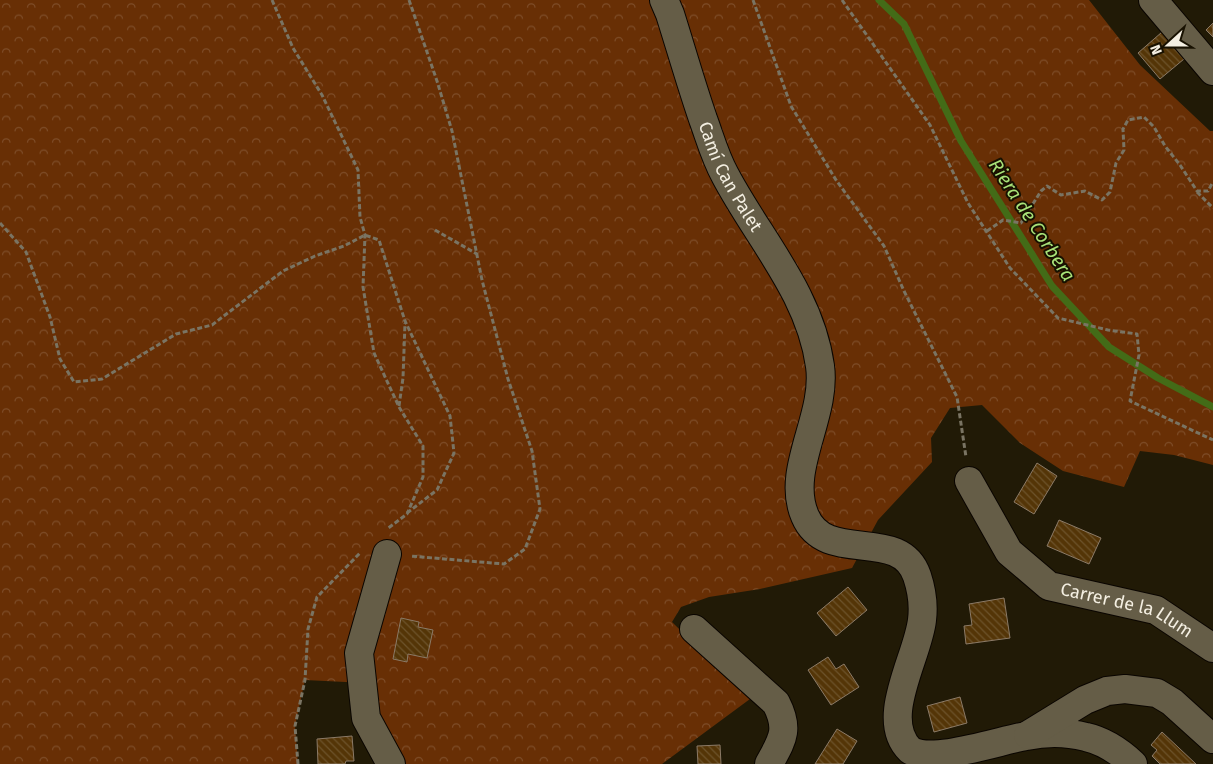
<svg xmlns="http://www.w3.org/2000/svg" width="1213" height="764" font-family="'Fira Sans',sans-serif">
<style>
.forest{fill:url(#forest-crowns)}
.lines{fill:none;stroke-linecap:round;stroke-linejoin:round}
.stream{stroke:#436b17;stroke-width:7}
.building{fill:url(#building-back-hatch);stroke:#8b7a67}
.minor-casing{stroke:#0a0500;stroke-width:30}
.path{stroke:#7a7463;stroke-width:3;stroke-dasharray:5 2.5;stroke-linecap:butt}
.minor{stroke:#655d47;stroke-width:28}
.labels{text-anchor:middle;dominant-baseline:central;stroke-width:4;stroke-linejoin:round;paint-order:stroke}
.street-label{font-size:18px;fill:#f4efe2;stroke:#181101}
.water-label{font-size:19px;font-style:italic;fill:#a9e378;stroke:#181101}
</style>
<defs>
<pattern id="forest-crowns" width="20" height="18" patternUnits="userSpaceOnUse" patternTransform="scale(1.25)"><rect width="20" height="18" fill="#682f05"/><path d="M2 6a3 3 0 1 1 6 0M12 15a3 3 0 1 1 6 0" fill="none" stroke="#7e4d29"/></pattern>
<pattern id="building-back-hatch" width="6" height="6" patternUnits="userSpaceOnUse" patternTransform="scale(1.25)"><rect width="6" height="6" fill="#543507"/><path d="M-1 5l2 2M0 0l6 6M5-1l2 2" fill="none" stroke="#6d532b"/></pattern>
</defs>
<rect width="100%" height="100%" fill="#211a06"/>
<polygon class="forest" points="0,0 1089,0 1140,65 1210,131 1213,131 1213,465 1174,455 1140,451 1124,487 1063,471 1020,443 982,405 950,408 931,438 932,462 878,520 852,568 760,589 709,597 681,607 672,622 750,699 662,764 404,764 378,715 366,683 305,680 295,726 298,764 0,764"/>
<g class="lines">
<polyline class="stream" points="879,0 904,24 961,141 1052,286 1109,347 1158,378 1213,407"/>
</g>
<g class="building">
<polygon points="1213,23 1213,37 1206,30"/>
<polygon points="1162,32 1184,59 1160,79 1138,53"/>
<polygon points="1037,463 1057,476 1034,514 1014,502"/>
<polygon points="1059,520 1101,538 1089,564 1047,546"/>
<polygon points="848,587 867,610 836,636 817,613"/>
<polygon points="1004,598 1010,638 966,644 964,626 972,625 969,604"/>
<polygon points="401,618 419,622 418,627 433,630 427,658 408,654 407,662 393,659"/>
<polygon points="828,657 836,669 844,664 859,687 831,705 808,670"/>
<polygon points="960,697 967,723 934,732 927,706"/>
<polygon points="837,729 857,741 843,764 815,764"/>
<polygon points="1162,732 1196,764 1160,764 1152,756 1157,750 1151,745"/>
<polygon points="352,736 354,761 346,761 345,764 318,764 317,739"/>
<polygon points="720,745 721,764 698,764 697,746"/>
</g>
<g class="lines">
<defs>
<g id="minor">
<path id="s1" d="M664,0L670,14C681,49 691,84 703,119C710,138 715,157 725,175C758,238 810,293 820,366C827,417 785,470 805,516C826,566 900,525 917,576C922,591 924,604 922,620C918,657 878,719 910,750C932,764 998,741 1026,736C1045,732 1067,732 1086,737C1104,741 1120,752 1133,764"/>
<polyline points="1153,0 1213,71"/>
<path id="s2" d="M969,481L1009,552L1049,586L1156,610L1213,648"/>
<polyline points="387,554 359,653 366,718 391,764"/>
<path d="M694,629L776,703C790,730 782,740 769,764"/>
<polyline points="1028,735 1085,700 1107,691 1125,689 1157,693 1172,702 1213,739"/>
</g>
</defs>
<use href="#minor" class="minor-casing"/>
<g class="path">
<polyline points="272,0 293,48 322,95 358,170 360,217 365,235 363,287 374,353 399,407 423,446 423,477 407,514 387,529"/>
<polyline points="409,0 437,81 452,131 482,280 508,379 532,451 540,509 525,549 504,564 410,556"/>
<polyline points="753,0 791,106 836,180 884,246 904,291 957,397 966,457"/>
<polyline points="842,0 930,125 968,203 1010,268 1058,318 1108,330 1137,334 1139,355 1130,401 1213,440"/>
<polyline points="1197,192 1213,208"/>
<polyline points="0,223 26,252 50,317 60,359 74,382 102,379 176,334 212,325 283,271 315,256 344,246 365,235 379,240 405,321 450,416 454,453 437,490 407,513"/>
<polyline points="435,230 477,254"/>
<polyline points="987,231 1003,220 1021,223 1041,191 1047,186 1061,195 1085,191 1102,200 1110,192 1116,163 1124,150 1123,129 1128,120 1144,117 1154,127 1165,146 1180,165 1197,191 1208,191 1213,182"/>
<polyline points="399,406 403,378 405,323"/>
<polyline points="298,764 295,726 305,680 308,629 317,597 360,553"/>
</g>
<use href="#minor" class="minor"/>
</g>
<g class="labels">
<g class="street-label">
<text stroke="none"><textPath href="#s1" startOffset="189">Camí Can Palet</textPath></text>
<text stroke="none"><textPath href="#s2" startOffset="216">Carrer de la Llum</textPath></text>
</g>
<g class="water-label">
<text transform="translate(1032 220) rotate(57)">Riera de Corbera</text>
</g>
</g>
<g transform="translate(1168 45) rotate(249)" stroke="#181101" stroke-width="4" paint-order="stroke">
<path d="M0-4L9 19L0 12L-9 19Z" fill="#f4efe2"/>
<text y="-8" font-size="14" font-weight="bold" text-anchor="middle" fill="#f4efe2">N</text>
</g>
</svg>
